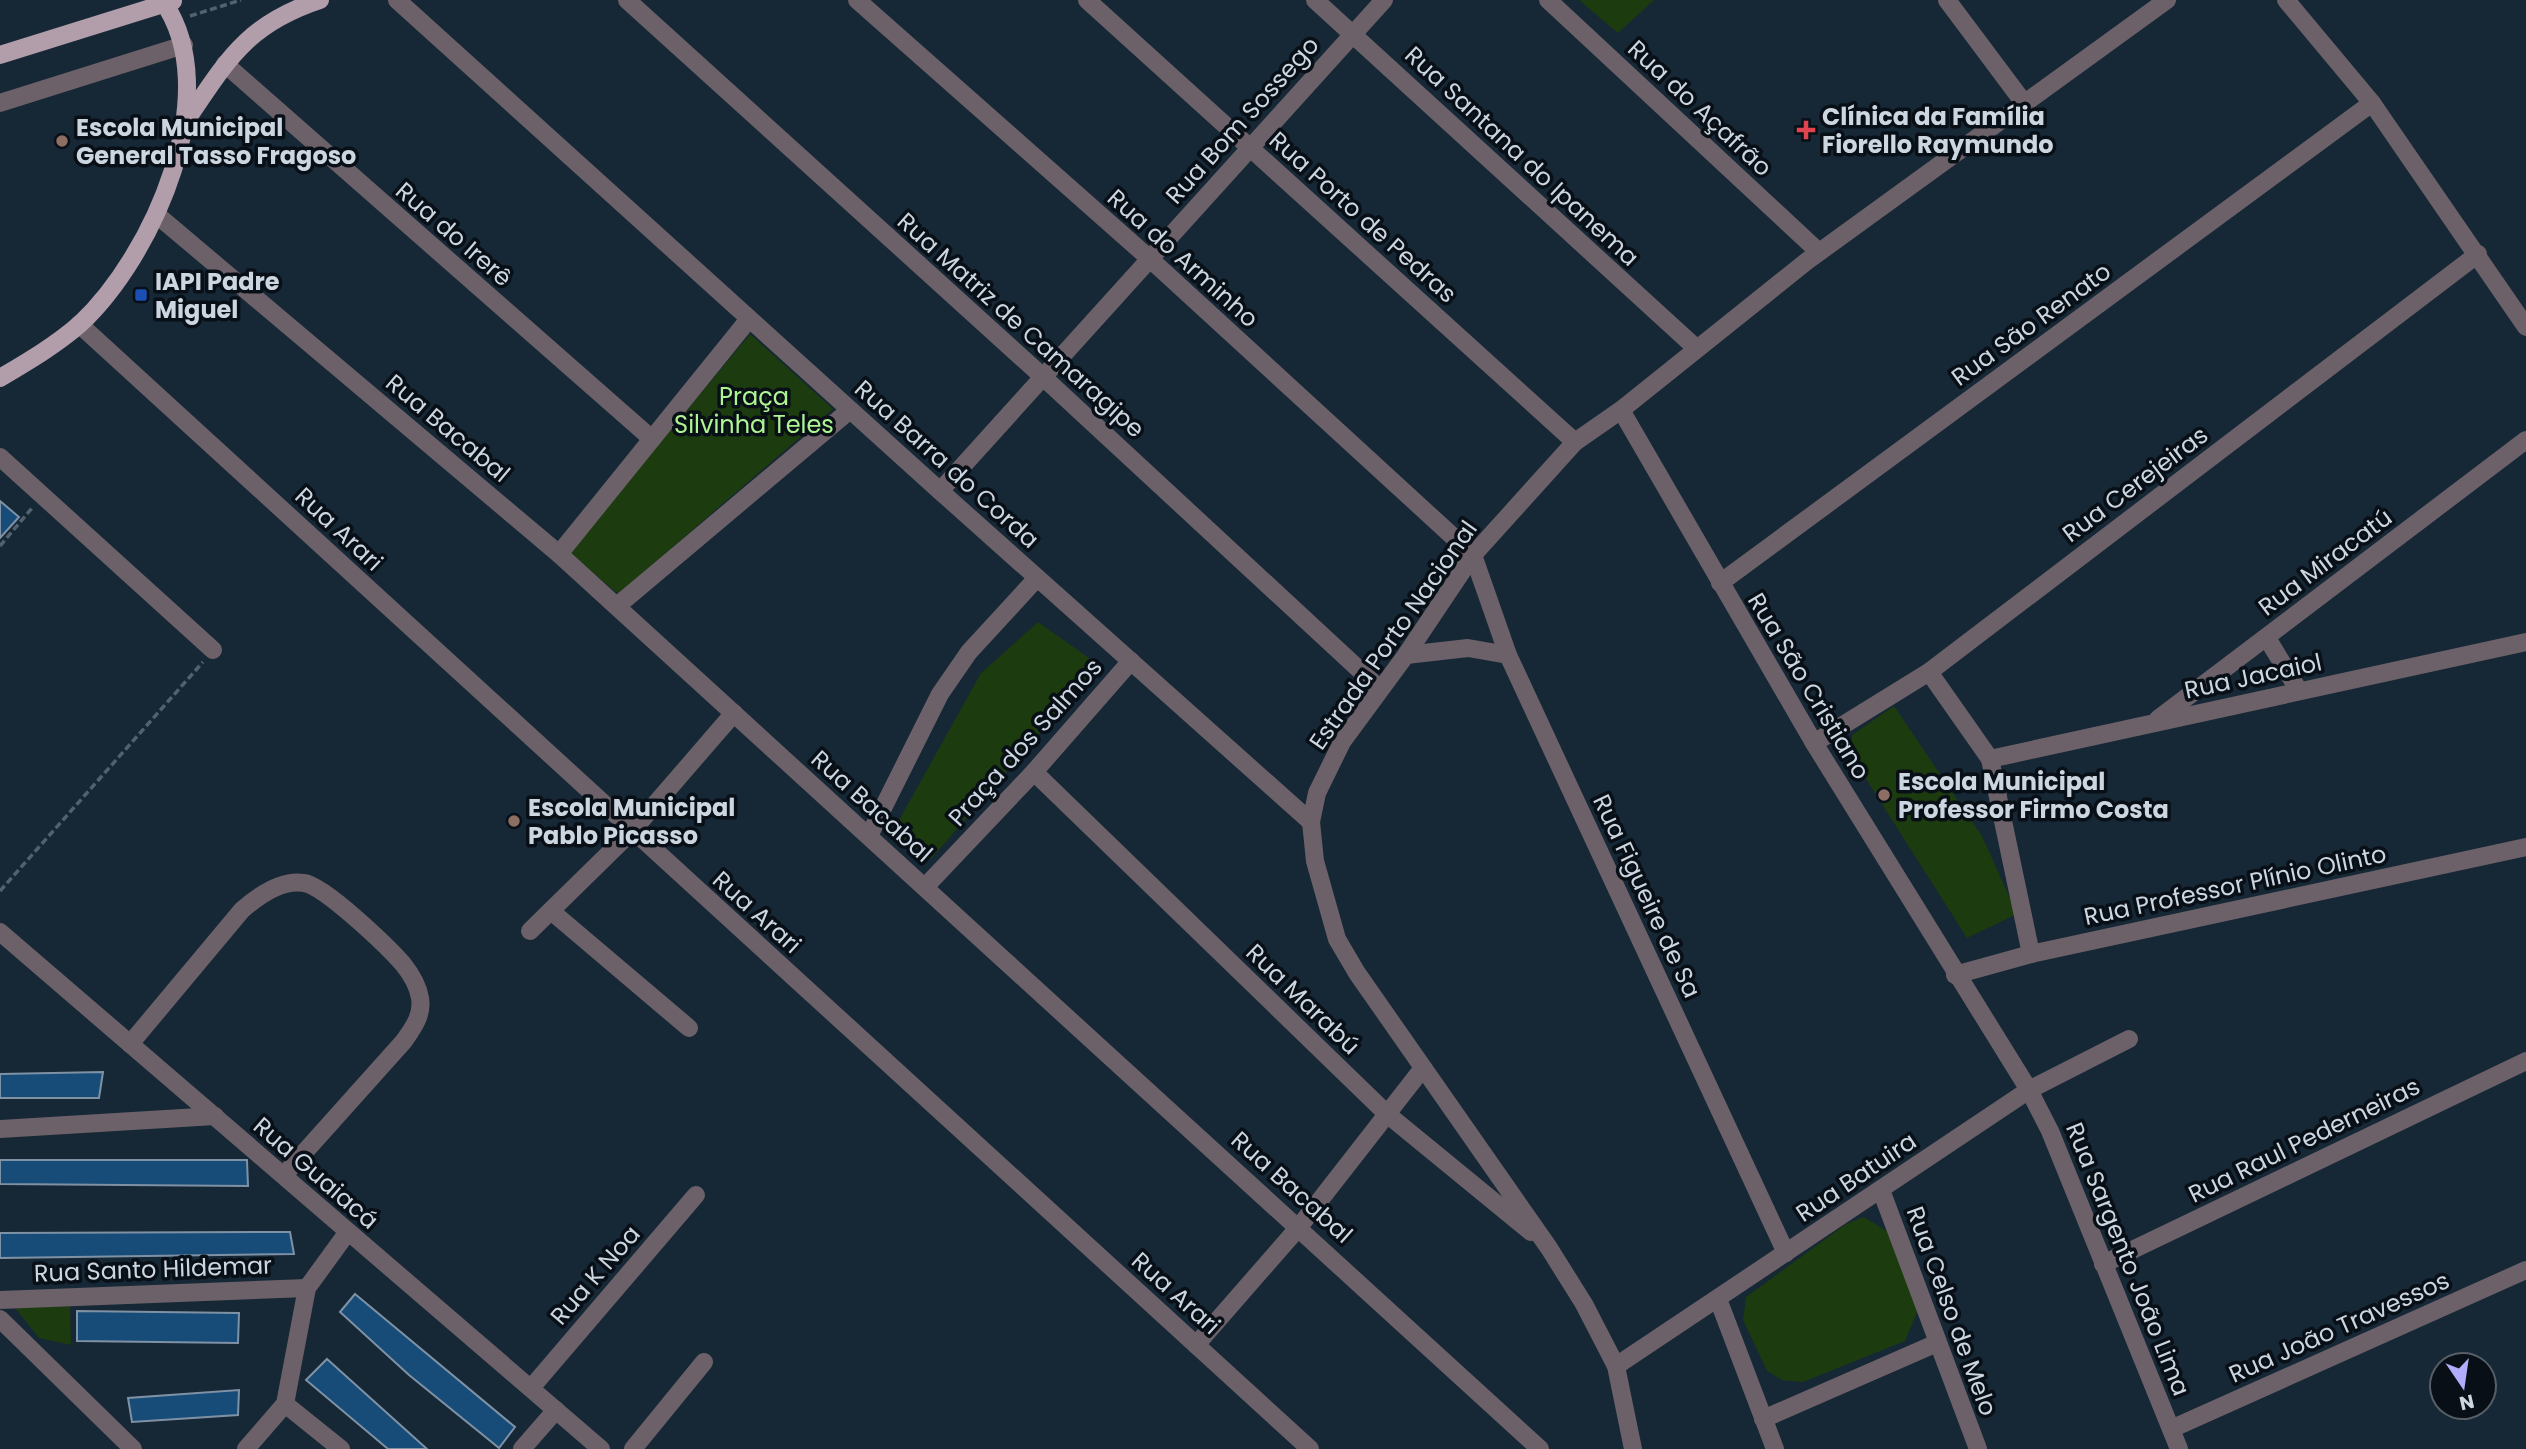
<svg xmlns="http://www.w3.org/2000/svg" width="2526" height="1449" font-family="Poppins,sans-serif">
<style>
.green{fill:#1c3b0e}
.building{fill:#184c78;stroke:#7f92a5;stroke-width:2}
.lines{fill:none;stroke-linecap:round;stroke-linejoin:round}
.path{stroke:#52616e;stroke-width:3.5;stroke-dasharray:7 3.5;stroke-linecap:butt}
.minor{stroke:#6c6168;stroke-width:18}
.major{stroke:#b29daa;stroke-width:18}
.health-dot{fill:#e0444e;stroke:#080f16;stroke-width:2.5}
.education-dot{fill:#8d6e63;stroke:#080f16;stroke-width:2.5}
.transit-dot{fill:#1a4fb4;stroke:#080f16;stroke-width:2.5}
.labels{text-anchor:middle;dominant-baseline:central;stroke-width:7;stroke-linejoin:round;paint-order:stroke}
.street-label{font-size:24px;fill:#ccd6e0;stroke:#080f16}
.poi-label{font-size:24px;font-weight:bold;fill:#ccd6e0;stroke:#080f16;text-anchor:start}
.park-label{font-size:24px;fill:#aff493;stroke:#080f16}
</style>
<rect width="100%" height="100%" fill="#162736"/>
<g class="green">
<polygon points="1579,0 1654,0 1618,33"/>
<polygon points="750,334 833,409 618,594 569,552"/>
<polygon points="1038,622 1099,665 931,859 893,831 981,673"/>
<polygon points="1894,706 1982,836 2017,914 1967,938 1852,757 1852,735"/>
<polygon points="1864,1217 1890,1233 1918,1310 1905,1341 1803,1382 1782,1380 1767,1371 1743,1320 1746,1297 1846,1224"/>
<polygon points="70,1303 71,1345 39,1338 12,1304"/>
</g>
<g class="building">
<polygon points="0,501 19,517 0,538"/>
<polygon points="103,1072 99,1098 0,1098 0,1074"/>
<polygon points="0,1160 247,1160 248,1186 0,1184"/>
<polygon points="290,1232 294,1254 0,1258 0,1233"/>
<polygon points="355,1294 515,1427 499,1448 409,1375 340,1312"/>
<polygon points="77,1311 239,1313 238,1343 77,1341"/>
<polygon points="327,1359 427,1449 388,1449 306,1380"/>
<polygon points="239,1390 238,1415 132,1422 128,1398"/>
</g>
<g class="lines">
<g class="path">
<polyline points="190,16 241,0"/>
<polyline points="0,546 32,508"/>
<polyline points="0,891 203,662"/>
</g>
<g class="minor">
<polyline points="397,0 940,491 1311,822"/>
<polyline points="627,0 1042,376 1379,688"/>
<polyline points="857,0 1150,259 1473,555 1508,655 1786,1253"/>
<polyline points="1087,0 1575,442"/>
<polyline points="1315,0 1696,348"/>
<polyline points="1548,0 1819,252"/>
<polyline points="1947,0 2024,103"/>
<polyline points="2286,0 2372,103 2526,327"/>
<polyline points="225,64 652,439"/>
<polyline points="0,103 184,45"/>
<polyline points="157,215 559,554 1540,1449"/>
<polyline points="79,324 1310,1449"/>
<polyline points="1621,410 1814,743 2029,1090 2050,1131 2179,1449"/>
<polyline points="0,457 213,650"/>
<polyline points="940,491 1384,0"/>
<polyline points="559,554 749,319"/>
<polyline points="1720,583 2372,103"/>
<polyline points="617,606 850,410"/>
<polyline points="2267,638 2299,691"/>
<polyline points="1406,655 1468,648 1508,655"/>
<polyline points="1929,672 1990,759 2031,954"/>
<polyline points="2158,719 2526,440"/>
<polyline points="1814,743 1929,672 2478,254"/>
<polyline points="1990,759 2526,642"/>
<polyline points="1034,772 1387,1114 1531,1232"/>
<polyline points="869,836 940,694 969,652 1037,578"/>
<polyline points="925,887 1034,772 1131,661"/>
<polyline points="551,911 689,1028"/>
<polyline points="530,931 632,831 734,713"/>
<polyline points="0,932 601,1449"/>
<polyline points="1955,975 2031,954 2526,847"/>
<path d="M130,1044L242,910C258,896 281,879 304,883C325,886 388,947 403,964C411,974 418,985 420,998C423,1015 413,1028 404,1041L284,1175"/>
<polyline points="0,1129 215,1116"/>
<polyline points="1881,1190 1978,1449"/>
<polyline points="2103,1264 2526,1061"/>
<polyline points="1718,1299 1775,1449"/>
<polyline points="0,1300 307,1288"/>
<polyline points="0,1319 133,1449"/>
<polyline points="1196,1345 1299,1227 1423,1068"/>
<polyline points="1616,1366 2029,1090 2129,1039"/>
<polyline points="531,1388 696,1195"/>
<polyline points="285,1404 341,1449"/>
<polyline points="1763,1419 1937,1343"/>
<polyline points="2171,1429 2526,1270"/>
<polyline points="246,1449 285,1404 307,1288 347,1233"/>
<polyline points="522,1449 556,1410"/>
<polyline points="633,1449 704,1362"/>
<polyline points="1633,1449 1616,1366 1584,1304 1549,1248 1357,973 1337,939 1315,861 1311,822 1317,793 1342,742 1406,655 1473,555 1575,442 1621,410 1807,261 2167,0"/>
</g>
<g class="major">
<polyline points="0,55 173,1"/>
<path d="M183,125C226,63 244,25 320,0"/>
<path d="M0,378C27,362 56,345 80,324C153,256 227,91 162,0"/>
</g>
</g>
<path class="health-dot" d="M1802.5 119.5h7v7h7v7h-7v7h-7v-7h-7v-7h7z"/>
<g class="education-dot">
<circle cx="62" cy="141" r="7"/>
<circle cx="1884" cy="795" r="7"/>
<circle cx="514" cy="821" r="7"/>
</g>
<rect class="transit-dot" x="134" y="288" width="14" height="14" rx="3.5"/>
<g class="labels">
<g class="street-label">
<text transform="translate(1700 108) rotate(43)">Rua do Açafrão</text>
<text transform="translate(1242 120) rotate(-48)">Rua Bom Sossego</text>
<text transform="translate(1522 156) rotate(43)">Rua Santana do Ipanema</text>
<text transform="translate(1363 217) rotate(42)">Rua Porto de Pedras</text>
<text transform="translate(454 234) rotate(41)">Rua do Irerê</text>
<text transform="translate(1183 258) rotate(42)">Rua do Arminho</text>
<text transform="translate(2031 324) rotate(-36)">Rua São Renato</text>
<text transform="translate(1021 325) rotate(42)">Rua Matriz de Camaragipe</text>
<text transform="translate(448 428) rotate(40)">Rua Bacabal</text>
<text transform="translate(947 464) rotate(42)">Rua Barra do Corda</text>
<text transform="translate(2135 484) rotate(-37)">Rua Cerejeiras</text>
<text transform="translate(339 529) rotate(43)">Rua Arari</text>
<text transform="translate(2325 562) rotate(-37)">Rua Miracatú</text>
<text transform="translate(1393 635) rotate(-55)">Estrada Porto Nacional</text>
<text transform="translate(2253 676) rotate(-12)">Rua Jacaiol</text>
<text transform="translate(1809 686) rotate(59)">Rua São Cristiano</text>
<text transform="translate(1025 742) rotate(-48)">Praça dos Salmos</text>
<text transform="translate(872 806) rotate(42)">Rua Bacabal</text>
<text transform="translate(2235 885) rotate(-12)">Rua Professor Plínio Olinto</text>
<text transform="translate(1647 896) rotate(65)">Rua Figueire de Sa</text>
<text transform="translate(757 912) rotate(42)">Rua Arari</text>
<text transform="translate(1303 999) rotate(44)">Rua Marabú</text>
<text transform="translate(2304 1140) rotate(-26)">Rua Raul Pederneiras</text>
<text transform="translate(316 1173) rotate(41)">Rua Guaiacá</text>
<text transform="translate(1856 1177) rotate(-34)">Rua Batuira</text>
<text transform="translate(1292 1187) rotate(42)">Rua Bacabal</text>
<text transform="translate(2128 1259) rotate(68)">Rua Sargento João Lima</text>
<text transform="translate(153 1269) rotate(-2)">Rua Santo Hildemar</text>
<text transform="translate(595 1275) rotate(-49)">Rua K Noa</text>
<text transform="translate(1176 1293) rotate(42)">Rua Arari</text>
<text transform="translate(1952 1311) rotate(70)">Rua Celso de Melo</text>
<text transform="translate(2339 1327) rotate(-24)">Rua João Travessos</text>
</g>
<g class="poi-label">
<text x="1822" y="116">Clínica da Família<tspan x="1822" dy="28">Fiorello Raymundo</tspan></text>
<text x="76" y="127">Escola Municipal<tspan x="76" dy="28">General Tasso Fragoso</tspan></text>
<text x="155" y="281">IAPI Padre<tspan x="155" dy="28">Miguel</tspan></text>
<text x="1898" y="781">Escola Municipal<tspan x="1898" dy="28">Professor Firmo Costa</tspan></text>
<text x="528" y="807">Escola Municipal<tspan x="528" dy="28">Pablo Picasso</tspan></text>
</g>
<g class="park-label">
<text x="754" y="396">Praça<tspan x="754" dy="28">Silvinha Teles</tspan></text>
</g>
</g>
<g transform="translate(2463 1386) rotate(167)"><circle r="33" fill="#080f16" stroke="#565f67" stroke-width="2"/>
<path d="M0-5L12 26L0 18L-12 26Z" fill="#b1adfa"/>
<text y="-10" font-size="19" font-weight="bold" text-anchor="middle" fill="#ccd6e0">N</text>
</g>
</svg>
